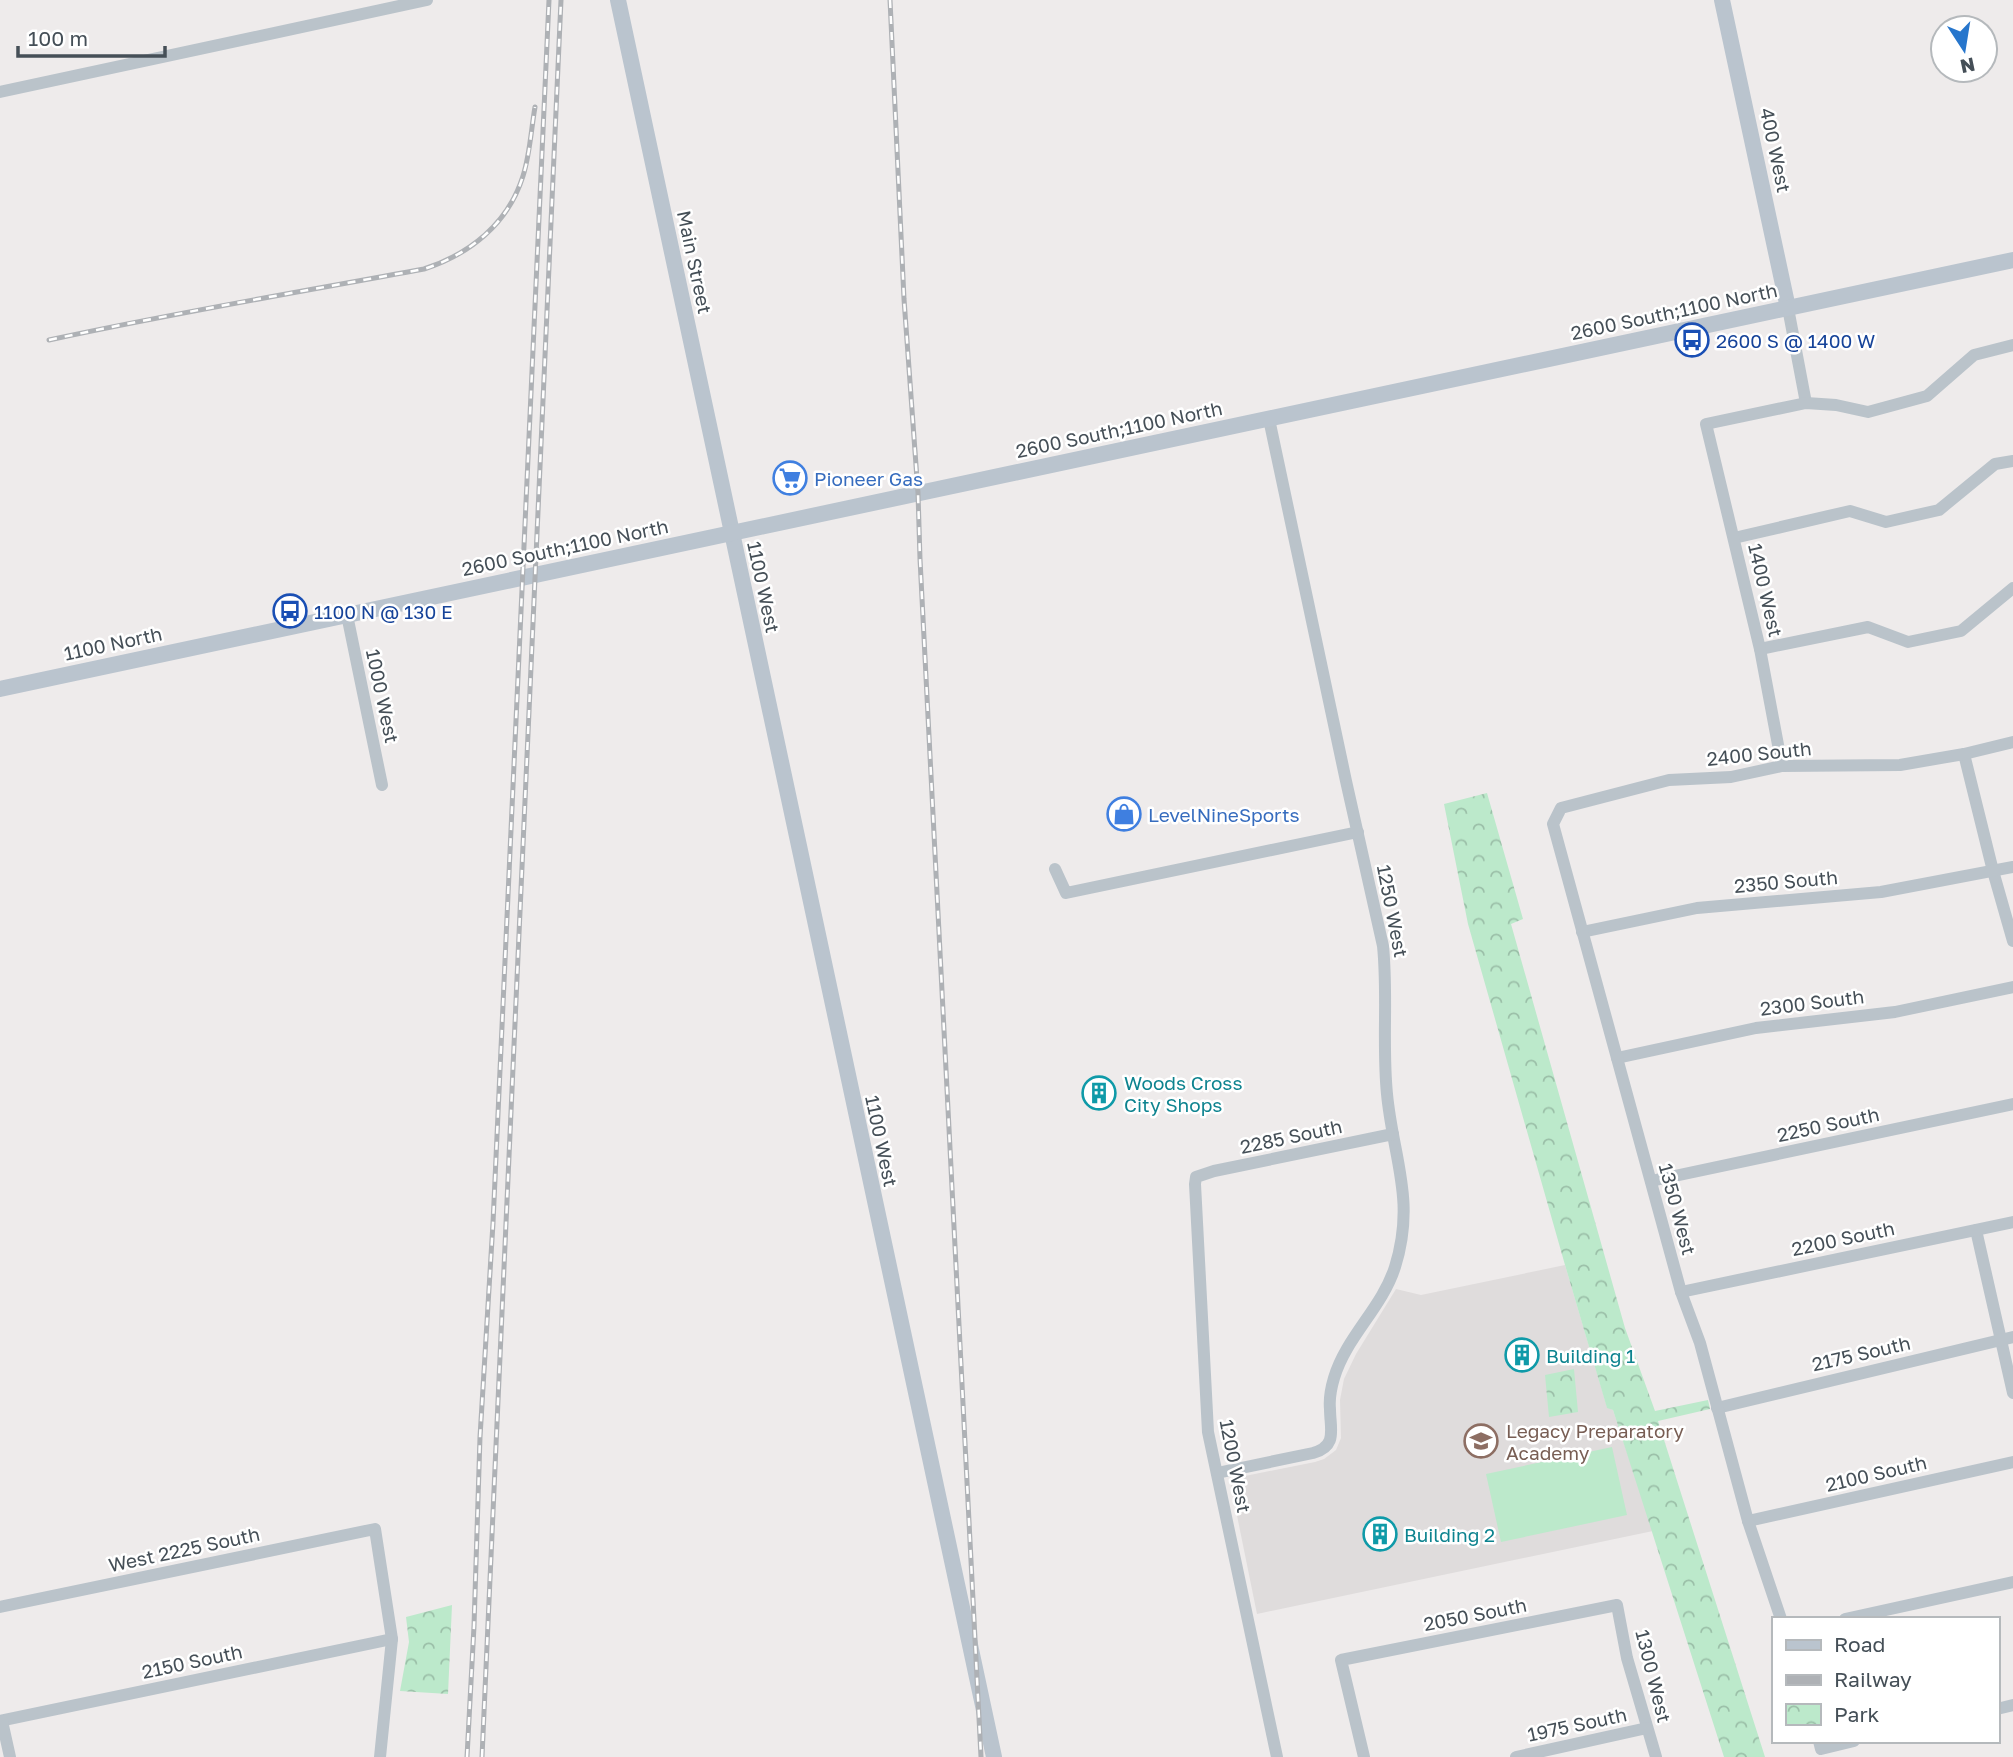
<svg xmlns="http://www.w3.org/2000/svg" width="2013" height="1757" font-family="'Golos Text',sans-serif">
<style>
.education{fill:#dfdcdc}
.park{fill:url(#park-crowns)}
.garden{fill:#bce9cb}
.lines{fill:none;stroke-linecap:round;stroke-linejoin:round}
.street{stroke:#bac3ca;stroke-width:12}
.secondary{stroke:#bac4ce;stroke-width:16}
.rail-casing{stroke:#aeb1b5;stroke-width:5}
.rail{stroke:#fff;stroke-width:2.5;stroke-dasharray:8;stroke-linecap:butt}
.labels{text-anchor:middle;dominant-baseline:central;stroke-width:5;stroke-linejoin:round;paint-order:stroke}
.street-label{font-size:19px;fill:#454f57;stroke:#fff}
.transit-label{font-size:19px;fill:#164399;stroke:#fff;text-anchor:start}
.shop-label{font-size:19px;fill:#366cbe;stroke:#fff;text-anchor:start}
.culture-label{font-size:19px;fill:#0d838f;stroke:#fff;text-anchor:start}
.education-label{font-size:19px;fill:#785e54;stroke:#fff;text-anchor:start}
</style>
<defs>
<pattern id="park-crowns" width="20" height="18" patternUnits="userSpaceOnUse" patternTransform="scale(1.75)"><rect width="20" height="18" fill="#bce9cb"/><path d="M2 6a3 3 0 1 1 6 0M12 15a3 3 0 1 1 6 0" fill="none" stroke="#9bbfa8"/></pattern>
</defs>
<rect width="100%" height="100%" fill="#eeebeb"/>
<polygon class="education" points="1565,1265 1607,1407 1613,1410 1653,1531 1257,1614 1231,1486 1235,1480 1240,1477 1315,1462 1324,1459 1336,1450 1341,1438 1340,1400 1344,1379 1356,1354 1396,1289 1421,1295"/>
<g class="park">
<polygon points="1487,793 1523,919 1511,924 1625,1328 1655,1411 1708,1400 1710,1409 1658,1421 1765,1757 1724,1757 1613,1410 1607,1408 1565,1265 1468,924 1444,804"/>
<polygon points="1574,1369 1578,1412 1549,1417 1545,1375"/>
<polygon points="452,1605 448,1694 400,1691 409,1642 406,1617"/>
</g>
<polygon class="garden" points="1612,1447 1627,1515 1501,1542 1486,1474"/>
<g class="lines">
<g class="street">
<polyline points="0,92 427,0"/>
<polyline points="1788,308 1806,403"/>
<polyline points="1734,538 1850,511 1886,522 1939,510 1995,464 2013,461"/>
<polyline points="347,615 382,785"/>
<polyline points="1760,649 1868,627 1908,642 1961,631 2013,588"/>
<polyline points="1964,754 1993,871 2013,941"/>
<polyline points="1782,766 1760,649 1706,424 1806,403 1836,405 1868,412 1927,396 1974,355 2013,345"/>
<polyline points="1055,869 1066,893 1358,832"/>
<polyline points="1582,932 1697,908 1881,892 2013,867"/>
<polyline points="1617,1058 1756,1028 1895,1012 2013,987"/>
<polyline points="1651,1181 2013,1104"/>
<polyline points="1976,1230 2013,1393"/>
<polyline points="1681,1292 2013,1222"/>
<polyline points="1717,1408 2013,1337"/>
<path d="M1217,1473L1313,1453C1338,1446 1330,1429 1330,1409C1329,1399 1331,1388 1334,1378C1346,1337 1382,1308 1395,1267C1416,1200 1393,1158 1387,1094C1382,1045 1388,995 1383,946L1346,781L1269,419"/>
<polyline points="1748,1521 2013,1462"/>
<polyline points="0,1607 375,1529 392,1639 380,1757"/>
<polyline points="1781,1619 1748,1521 1700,1343 1681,1292 1553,824 1561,808 1669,780 1731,777 1782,766 1900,765 1964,754 2013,742"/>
<polyline points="1845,1619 2013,1582"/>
<polyline points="1997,1709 2013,1705"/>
<polyline points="0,1721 392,1639"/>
<polyline points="2,1721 10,1757"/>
<polyline points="1819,1741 1821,1749 1854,1741"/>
<polyline points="1277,1757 1208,1432 1195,1184 1196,1177 1214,1171 1393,1134"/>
<polyline points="1364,1757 1341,1660 1617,1605 1627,1658 1656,1757"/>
<polyline points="1516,1757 1647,1728"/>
</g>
<g class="secondary">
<polyline points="618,0 994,1757"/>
<polyline points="1722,0 1788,308"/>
<polyline points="0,689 2013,260"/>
</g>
<defs>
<g id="rail">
<polyline points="890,0 904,299 918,493 920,559 981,1757"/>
<path d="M49,340C174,313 299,292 424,269C470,254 508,224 523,176C530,154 531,130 535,107"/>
<polyline points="467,1757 474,1626 480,1437 493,1223 549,0"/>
<polyline points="482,1757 561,0"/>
</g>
</defs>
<use href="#rail" class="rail-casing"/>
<use href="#rail" class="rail"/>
</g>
<defs>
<symbol id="bus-ring" viewBox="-11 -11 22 22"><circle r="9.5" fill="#fff" stroke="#1a4fb4" stroke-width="1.5"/><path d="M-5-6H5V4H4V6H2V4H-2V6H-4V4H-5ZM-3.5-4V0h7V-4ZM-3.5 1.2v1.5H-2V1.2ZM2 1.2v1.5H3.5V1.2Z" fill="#1a4fb4"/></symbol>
<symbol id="supermarket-ring" viewBox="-11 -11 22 22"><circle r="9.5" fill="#fff" stroke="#3f7fe0" stroke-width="1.5"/><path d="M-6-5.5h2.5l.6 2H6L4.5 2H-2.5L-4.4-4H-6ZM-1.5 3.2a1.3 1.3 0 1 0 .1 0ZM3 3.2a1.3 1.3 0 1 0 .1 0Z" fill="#3f7fe0"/></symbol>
<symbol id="shop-ring" viewBox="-11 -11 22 22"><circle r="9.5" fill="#fff" stroke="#3f7fe0" stroke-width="1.5"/><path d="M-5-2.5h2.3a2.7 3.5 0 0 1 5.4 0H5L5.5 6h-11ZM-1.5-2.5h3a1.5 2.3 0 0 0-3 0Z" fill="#3f7fe0"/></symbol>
<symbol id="building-ring" viewBox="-11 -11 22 22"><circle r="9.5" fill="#fff" stroke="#0f9aa8" stroke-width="1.5"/><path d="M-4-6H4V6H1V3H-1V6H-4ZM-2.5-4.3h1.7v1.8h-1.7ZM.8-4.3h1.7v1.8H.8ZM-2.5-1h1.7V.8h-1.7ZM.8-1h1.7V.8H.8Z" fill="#0f9aa8"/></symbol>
<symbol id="school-ring" viewBox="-11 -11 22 22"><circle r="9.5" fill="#fff" stroke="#8d6e63" stroke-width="1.5"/><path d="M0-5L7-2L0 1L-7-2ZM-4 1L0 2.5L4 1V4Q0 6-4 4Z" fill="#8d6e63"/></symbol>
</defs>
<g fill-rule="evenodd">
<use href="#bus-ring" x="1673" y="321" width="38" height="38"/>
<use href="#supermarket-ring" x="771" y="459" width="38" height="38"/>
<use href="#bus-ring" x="271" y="592" width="38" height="38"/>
<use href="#shop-ring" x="1105" y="795" width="38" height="38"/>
<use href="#building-ring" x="1080" y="1074" width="38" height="38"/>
<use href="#building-ring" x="1503" y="1336" width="38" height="38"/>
<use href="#school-ring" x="1462" y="1422" width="38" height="38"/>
<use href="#building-ring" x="1361" y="1515" width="38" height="38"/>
</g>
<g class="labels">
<g class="street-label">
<text transform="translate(1776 150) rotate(78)">400 West</text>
<text transform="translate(695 262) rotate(78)">Main Street</text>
<text transform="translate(1674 311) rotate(-12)">2600 South;1100 North</text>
<text transform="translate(1119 429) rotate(-12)">2600 South;1100 North</text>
<text transform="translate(565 547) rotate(-12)">2600 South;1100 North</text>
<text transform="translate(764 587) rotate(78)">1100 West</text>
<text transform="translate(1766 590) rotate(77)">1400 West</text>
<text transform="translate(113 643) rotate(-12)">1100 North</text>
<text transform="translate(383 696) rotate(78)">1000 West</text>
<text transform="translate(1759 753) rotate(-6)">2400 South</text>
<text transform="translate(1786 881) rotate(-5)">2350 South</text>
<text transform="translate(1393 911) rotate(79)">1250 West</text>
<text transform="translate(1812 1002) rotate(-7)">2300 South</text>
<text transform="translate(1828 1124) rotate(-12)">2250 South</text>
<text transform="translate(1291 1136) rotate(-12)">2285 South</text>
<text transform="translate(882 1141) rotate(78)">1100 West</text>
<text transform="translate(1678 1209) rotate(75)">1350 West</text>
<text transform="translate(1843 1238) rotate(-12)">2200 South</text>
<text transform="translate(1861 1353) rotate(-13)">2175 South</text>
<text transform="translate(1236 1466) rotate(79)">1200 West</text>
<text transform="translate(1876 1473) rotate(-13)">2100 South</text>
<text transform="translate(184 1549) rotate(-12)">West 2225 South</text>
<text transform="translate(1475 1614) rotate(-11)">2050 South</text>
<text transform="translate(192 1661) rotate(-12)">2150 South</text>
<text transform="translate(1654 1676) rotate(76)">1300 West</text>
<text transform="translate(1577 1724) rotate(-12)">1975 South</text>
</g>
<g class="transit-label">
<text x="1716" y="340">2600 S @ 1400 W</text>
<text x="314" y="611">1100 N @ 130 E</text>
</g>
<g class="shop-label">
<text x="814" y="478">Pioneer Gas</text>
<text x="1148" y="814">LevelNineSports</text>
</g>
<g class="culture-label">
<text x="1124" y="1082">Woods Cross<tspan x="1124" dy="22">City Shops</tspan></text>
<text x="1546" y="1355">Building 1</text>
<text x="1404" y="1534">Building 2</text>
</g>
<g class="education-label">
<text x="1506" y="1430">Legacy Preparatory<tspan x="1506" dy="22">Academy</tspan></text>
</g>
</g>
<rect x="1772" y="1617" width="228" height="126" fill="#ffffff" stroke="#b5b9bc" stroke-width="2"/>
<rect x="1786" y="1640" width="35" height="10" fill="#bac4ce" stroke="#b5b9bc" stroke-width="2"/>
<text x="1834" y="1652" font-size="21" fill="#454f57">Road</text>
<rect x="1786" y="1675" width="35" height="10" fill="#aeb1b5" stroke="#b5b9bc" stroke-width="2"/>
<text x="1834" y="1687" font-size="21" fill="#454f57">Railway</text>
<rect x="1786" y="1704" width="35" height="21" fill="url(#park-crowns)" stroke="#b5b9bc" stroke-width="2"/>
<text x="1834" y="1722" font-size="21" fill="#454f57">Park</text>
<g transform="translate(1964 49) rotate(168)"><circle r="33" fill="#ffffff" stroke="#b5b9bc" stroke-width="2"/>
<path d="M0-5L12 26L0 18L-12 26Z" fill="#2776cc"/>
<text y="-10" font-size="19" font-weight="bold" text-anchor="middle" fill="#454f57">N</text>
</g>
<path d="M18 46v10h147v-10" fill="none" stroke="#454f57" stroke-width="3.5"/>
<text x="28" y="46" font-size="21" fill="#454f57" stroke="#ffffff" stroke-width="5" paint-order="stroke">100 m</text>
</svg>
